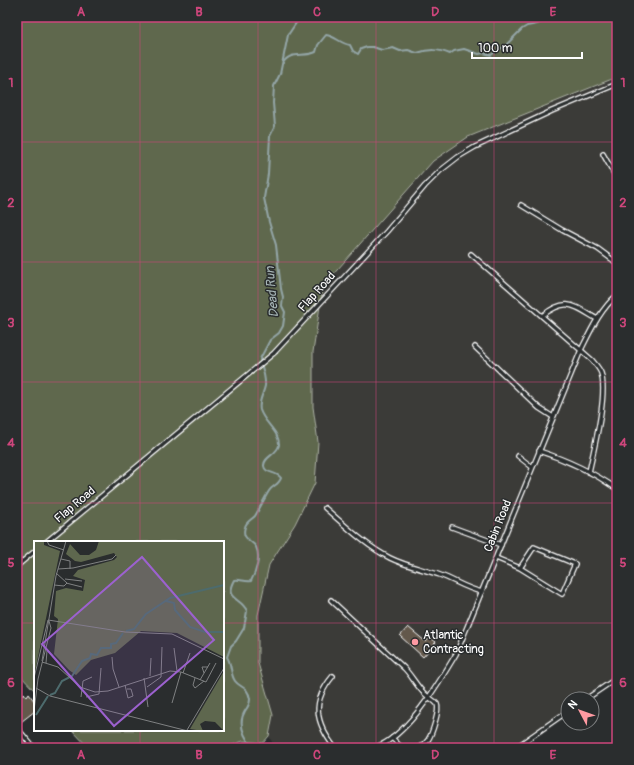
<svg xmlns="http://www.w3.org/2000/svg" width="634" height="765" font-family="Pangolin,sans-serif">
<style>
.built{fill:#3b3a37}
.green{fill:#5e674e;stroke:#aeb3a6}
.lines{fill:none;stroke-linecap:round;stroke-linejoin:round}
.stream{stroke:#94a6a7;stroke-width:2}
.building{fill:#64594b;stroke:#fff}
.service-casing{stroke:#fff;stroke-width:6}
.service{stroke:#2a2d2e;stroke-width:3.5}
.grid{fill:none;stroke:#ce467c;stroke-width:1;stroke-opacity:0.55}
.poi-dot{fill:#ff9aa2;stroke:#2a2d2e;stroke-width:1.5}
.labels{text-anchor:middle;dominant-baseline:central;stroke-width:3;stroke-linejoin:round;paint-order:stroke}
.street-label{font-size:12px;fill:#fff;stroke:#2a2d2e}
.poi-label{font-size:12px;fill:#fff;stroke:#2a2d2e;text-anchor:start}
.water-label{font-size:13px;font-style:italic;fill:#a6b5b6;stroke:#2a2d2e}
.inset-river{fill:none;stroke:#4d6b6d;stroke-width:2}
.inset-road{fill:none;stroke:#7f8182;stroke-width:1}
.view{fill:#9c61cf;fill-opacity:0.15;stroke:#9c61cf;stroke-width:2}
.inset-edge{fill:none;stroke:#fff;stroke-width:2}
.neatline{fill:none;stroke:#ce467c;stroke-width:1.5}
.grid-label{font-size:13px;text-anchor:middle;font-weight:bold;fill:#ce467c}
</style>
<rect width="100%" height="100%" fill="#2a2d2e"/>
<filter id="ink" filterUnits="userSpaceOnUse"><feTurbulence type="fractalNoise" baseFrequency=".025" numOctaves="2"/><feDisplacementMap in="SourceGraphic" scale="8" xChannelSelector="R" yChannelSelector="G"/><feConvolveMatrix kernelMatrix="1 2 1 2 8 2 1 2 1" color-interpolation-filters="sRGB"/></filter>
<g filter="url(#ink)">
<polygon class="built" points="17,17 617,17 617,678 586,699 568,699 568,711 515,748 275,748 269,736 273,715 258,663 258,615 269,565 295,524 318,442 313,407 313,352 318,313 35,542"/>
<polygon class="green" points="17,17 617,17 617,77 468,137 433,161 323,286 313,352 313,407 318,442 315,483 295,524 269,565 258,615 258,663 273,715 269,736 263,743 243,741 224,748 89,748 72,730 223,730 223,542 35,542 35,691 17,672"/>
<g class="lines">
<g class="stream">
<path d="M283,63C291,50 304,58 316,52L318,45L326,35C335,36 341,44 350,45L353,51L358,54L361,49L367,47H373L382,50L393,48L400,51L408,50L417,53C429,49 438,49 450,54L454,51L464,49L479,54L483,53L491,55L506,45L522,29L527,26L537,24L551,17"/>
<path d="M253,748C244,737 237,724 245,711C248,707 250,704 250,699C248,686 240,688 235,681C230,674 232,664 227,657L231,646L236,641L244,628L247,611C241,597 223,600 234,580C240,579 245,582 251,581C256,572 261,557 256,547C252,540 241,540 245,527C246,522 251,520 255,516C260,508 264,499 269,491C273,485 279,485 281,478C276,471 265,474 264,466C263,457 278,454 279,445C280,432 264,423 260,410C258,401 263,395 265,386C266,377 262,368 260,359L270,340L279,333L283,326L285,312L282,306L283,297L281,289L276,245L269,222L264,198L268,174L270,136L275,126L273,103L274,86L280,74L288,35L300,17"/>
</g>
</g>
<g class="building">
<polygon points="408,627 426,642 430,637 436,642 423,657 400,636"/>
<polygon points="24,693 27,697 29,694 35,702 35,711 17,725 17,699"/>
</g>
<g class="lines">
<defs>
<g id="service">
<polyline points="603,154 617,179"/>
<polyline points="521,205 562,230 598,249 617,263"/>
<path d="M471,254L592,360C595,364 599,368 601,373C608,395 594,448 589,472"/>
<path d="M542,316C566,297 573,305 597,319"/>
<polyline points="475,347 539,408 553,417"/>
<path d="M539,451C567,460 593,472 617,489"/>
<polyline points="518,456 532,467"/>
<path d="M325,508C346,526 366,546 390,558C406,566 423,569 440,575C454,580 467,589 482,592"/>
<polyline points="452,527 501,545"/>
<polyline points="46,542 274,353 387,231 425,186 440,171 458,157 475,147 552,111 617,84"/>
<polyline points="496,558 520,568 562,594 575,564 534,547 520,568"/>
<polyline points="17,566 35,551"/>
<path d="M331,600L404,668C412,676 417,687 425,694C429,698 434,700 437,704C440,710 432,734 428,740C426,743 423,746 419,748"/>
<path d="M333,676C311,702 315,722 335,748"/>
<polyline points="586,699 617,678"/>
<polyline points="17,728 34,748"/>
<polyline points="392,738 402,748"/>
<path d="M374,748C379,746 384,744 388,741C415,723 440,681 456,654L581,350C591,330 600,310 617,295"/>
<polyline points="515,748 568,711"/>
</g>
</defs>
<use href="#service" class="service-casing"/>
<use href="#service" class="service"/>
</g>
</g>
<path class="grid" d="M140,17V542M258,17V748M376,17V748M494,17V748M17,142H617M17,262H617M17,382H617M17,503H617M17,623H35M223,623H617M140,730V748"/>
<circle class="poi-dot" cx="415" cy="642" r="4"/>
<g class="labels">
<g class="street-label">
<text transform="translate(317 292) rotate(-48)">Flap Road</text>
<text transform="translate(75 505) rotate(-40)">Flap Road</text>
<text transform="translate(498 526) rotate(-68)">Cabin Road</text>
</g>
<g class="poi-label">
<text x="423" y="635">Atlantic<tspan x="423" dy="14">Contracting</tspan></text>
</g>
<g class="water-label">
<text transform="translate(272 292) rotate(-95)">Dead Run</text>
</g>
</g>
<g transform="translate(34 541)">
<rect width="190" height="190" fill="#2a2d2e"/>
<path d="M0,0H10V4L26,10L0,135ZM65,0H190V116L143,92L107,90L81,112L57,119L42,134L35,129L20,113L24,78L20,75L22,50L32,47L49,50L51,39L39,35L44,29L80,19L83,16L80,12L47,21L41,20L32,13L36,3L46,14H55L62,9ZM190,130V190L181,181L171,180L166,183L169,190L156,188Z" fill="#5e674e"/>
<path class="inset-river" d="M132,60L140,62L141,69L156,86L171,91H190M92,90L100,88L112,73L136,57L190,44M16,154L21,152L28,140L38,135L48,120L56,117L57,113L63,114L67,107H77V103L82,102L89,92M2,174L14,155"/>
<path class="inset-road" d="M13,0L15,4L30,9M27,18L36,20V28M24,28L39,27L78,18L82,14M31,38L48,40M32,42L48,46M20,44L30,45L33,42L22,32M140,107L143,130M78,116L79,128L85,146M8,120L22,35L32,0M8,121L24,126L46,146L61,151L74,150L136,130L147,131L172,141L182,122M12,122L13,110M149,132L156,112M170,132L168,126H174M116,135L117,117M0,137L14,79L91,91L138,93L190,118M110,137L114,166M161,137L159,144L161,147L170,140M166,139L176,122M91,144L94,157L99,155L97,148H93M113,146L127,136L128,106M2,147L16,155L154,190M47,156L49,140L58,136M52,156L65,153L67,127M138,162L147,131M0,170L4,138L17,87L15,80M153,189L190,127"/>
<path class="view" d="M108,16L180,99L80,185L8,103Z"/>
<rect width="190" height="190" class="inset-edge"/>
</g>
<rect width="634" height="765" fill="none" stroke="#2a2d2e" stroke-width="44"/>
<g transform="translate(580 711) rotate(311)"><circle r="19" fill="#2a2d2e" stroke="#7f8182"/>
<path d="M0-3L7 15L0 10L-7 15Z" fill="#ff9aa2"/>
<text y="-6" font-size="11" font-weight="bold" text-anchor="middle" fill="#ffffff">N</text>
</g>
<path d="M472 52v6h110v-6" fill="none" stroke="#ffffff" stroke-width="2"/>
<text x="478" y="52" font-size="12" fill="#ffffff" stroke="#2a2d2e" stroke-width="3" paint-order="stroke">100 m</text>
<rect x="22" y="22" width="590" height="721" class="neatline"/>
<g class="grid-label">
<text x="81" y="16">A</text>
<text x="199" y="16">B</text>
<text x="317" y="16">C</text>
<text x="435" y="16">D</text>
<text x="553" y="16">E</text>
<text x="11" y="87">1</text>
<text x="623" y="87">1</text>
<text x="11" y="207">2</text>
<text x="623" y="207">2</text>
<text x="11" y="327">3</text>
<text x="623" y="327">3</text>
<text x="11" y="447">4</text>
<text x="623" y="447">4</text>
<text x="11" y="567">5</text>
<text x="623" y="567">5</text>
<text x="11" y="687">6</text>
<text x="623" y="687">6</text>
<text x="81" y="759">A</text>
<text x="199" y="759">B</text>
<text x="317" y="759">C</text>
<text x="435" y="759">D</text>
<text x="553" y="759">E</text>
</g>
</svg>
